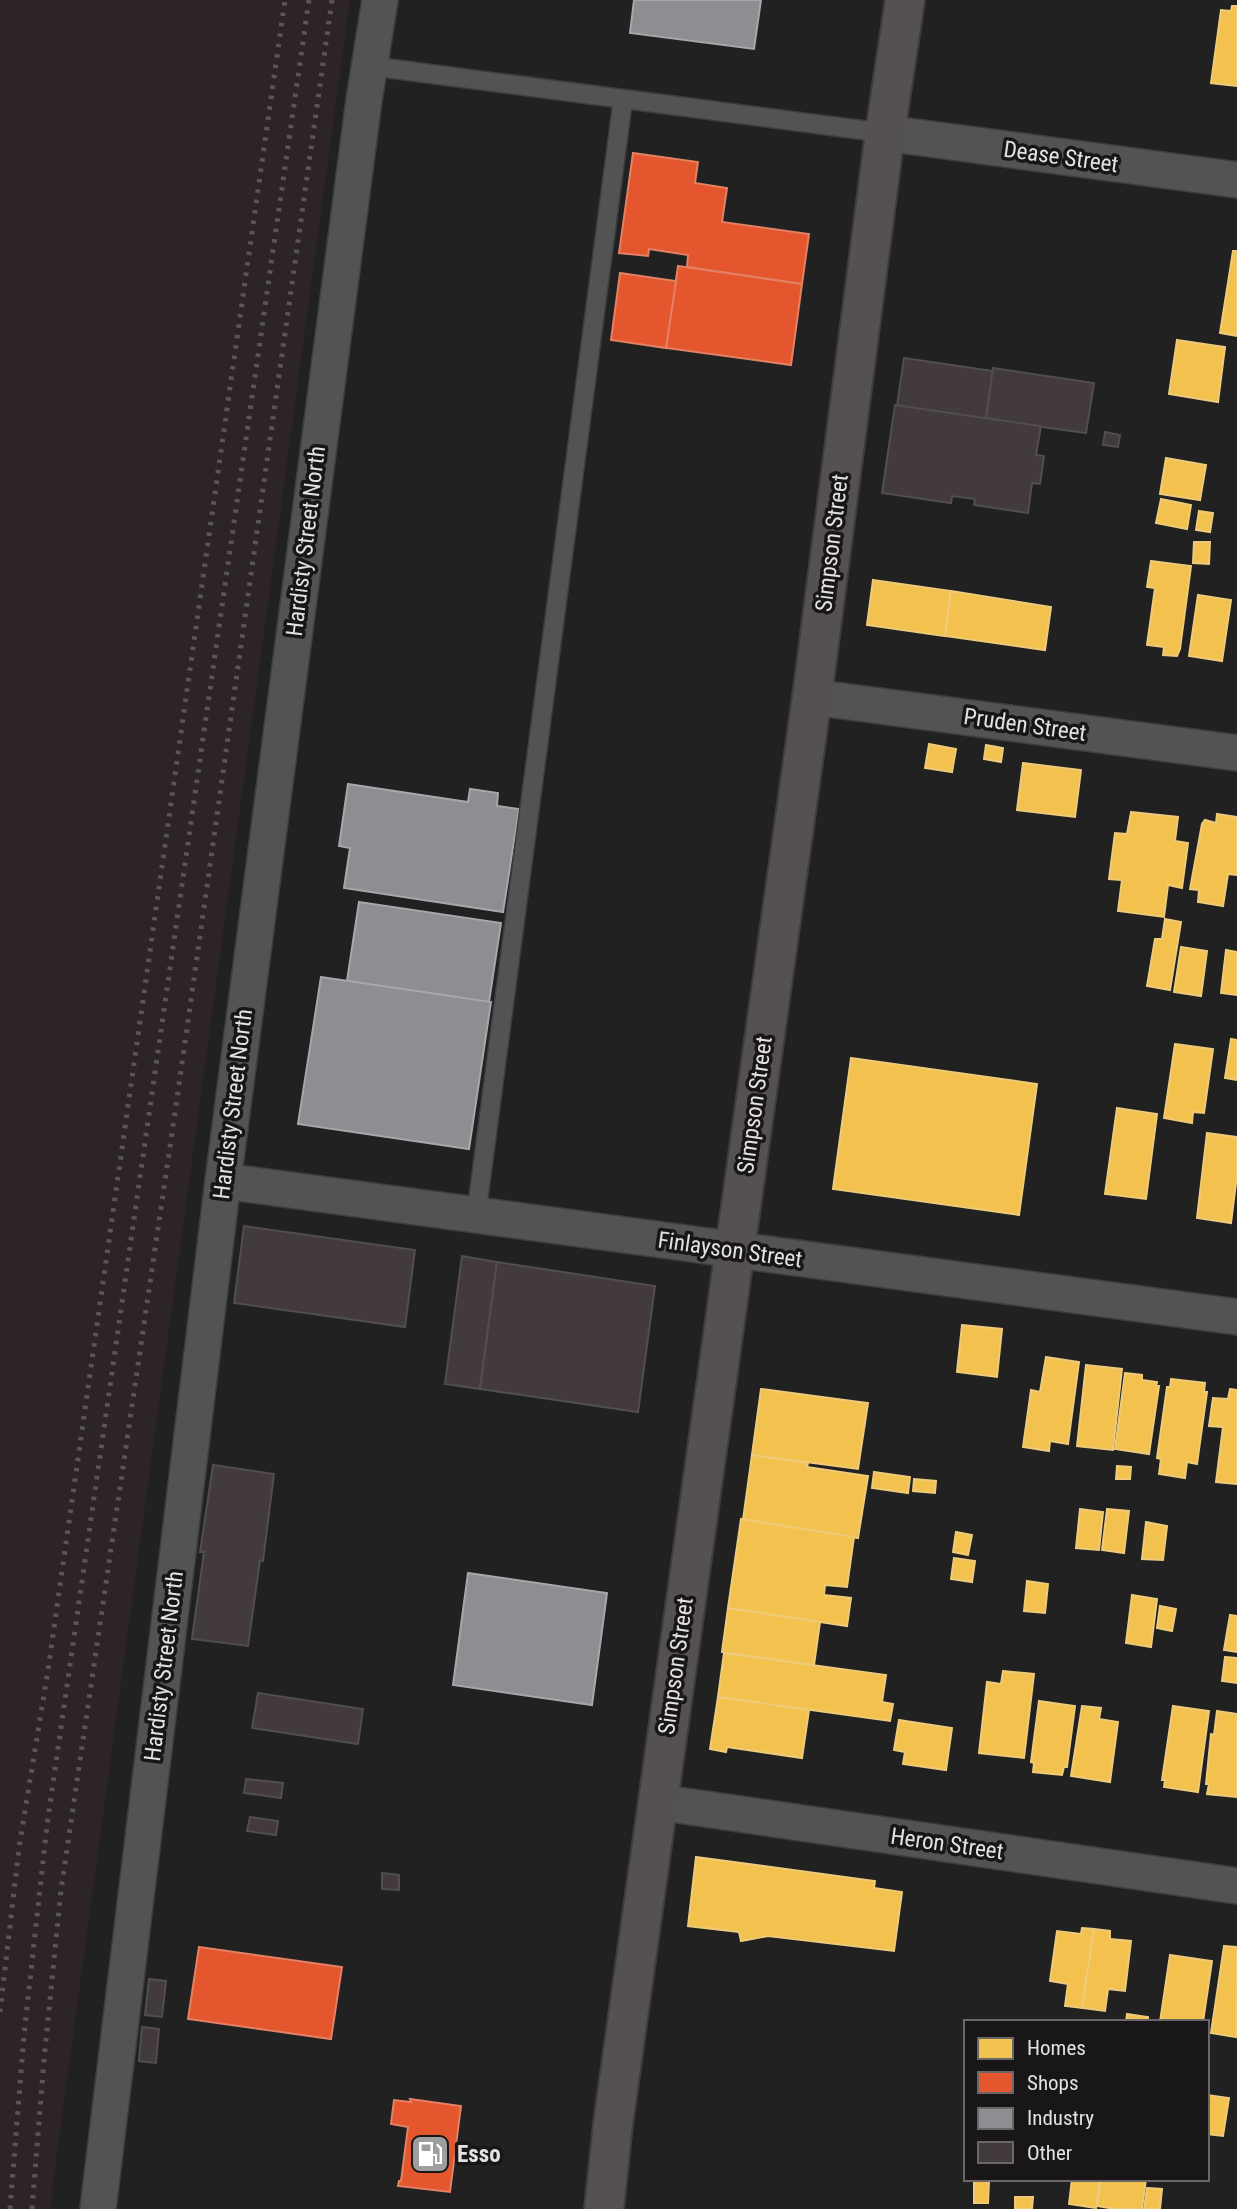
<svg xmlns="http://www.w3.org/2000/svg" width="1237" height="2209" font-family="'Roboto Condensed',sans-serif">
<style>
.built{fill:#2c2428}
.homes{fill:#f2c14e;stroke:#eecb7a;stroke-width:2}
.shops{fill:#e4572e;stroke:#e48064;stroke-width:2}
.industry{fill:#8d8d92;stroke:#a7a6aa;stroke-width:2}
.building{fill:#423a3f;stroke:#504e4f;stroke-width:2}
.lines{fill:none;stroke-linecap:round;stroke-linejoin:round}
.service-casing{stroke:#3e3d3e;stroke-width:21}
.minor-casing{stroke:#3e3d3e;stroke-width:38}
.secondary-casing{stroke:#3e3d3e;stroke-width:42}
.service{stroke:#545354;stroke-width:18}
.minor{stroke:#545354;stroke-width:35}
.secondary{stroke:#555153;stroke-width:38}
.rail{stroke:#585757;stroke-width:5;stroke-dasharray:3.5 7;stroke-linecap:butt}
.labels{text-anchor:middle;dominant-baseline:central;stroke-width:7;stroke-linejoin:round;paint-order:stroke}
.street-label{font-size:23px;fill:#e3e1e2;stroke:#191618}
.poi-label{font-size:23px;font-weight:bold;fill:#e3e1e2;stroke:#191618;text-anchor:start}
</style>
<rect width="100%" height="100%" fill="#222121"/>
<polygon class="built" points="0,0 350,0 52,2190 51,2209 0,2209"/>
<g class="homes">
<polygon points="1232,6 1237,6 1237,86 1211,83 1221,10 1231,11"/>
<polygon points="1233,251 1237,251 1237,336 1220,333"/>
<polygon points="1177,340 1225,347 1218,402 1169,394"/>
<polygon points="1166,458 1206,465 1200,500 1160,494"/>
<polygon points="1161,499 1191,505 1187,529 1156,523"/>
<polygon points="1199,511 1213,513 1210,532 1196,530"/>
<polygon points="1194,542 1210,542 1209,564 1193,563"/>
<polygon points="1151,561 1191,566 1180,649 1177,656 1163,655 1164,647 1147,645 1155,588 1147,587"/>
<polygon points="873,580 951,591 945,636 867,625"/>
<polygon points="951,591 1051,607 1045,650 945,636"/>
<polygon points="1198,595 1231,600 1222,661 1189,656"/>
<polygon points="929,744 956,749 952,772 925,768"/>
<polygon points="986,745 1003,748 1001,762 984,759"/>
<polygon points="1023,763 1081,770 1075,817 1017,810"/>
<polygon points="1131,812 1178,817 1175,841 1188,843 1182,888 1168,885 1164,917 1118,911 1122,880 1109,879 1115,833 1127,834"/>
<polygon points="1217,814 1237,817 1237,875 1228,874 1223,906 1198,902 1199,890 1190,889 1202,824 1205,820 1216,823"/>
<polygon points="1165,919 1181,922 1170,990 1147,986 1155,939 1162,939"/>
<polygon points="1181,947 1207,951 1201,996 1174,992"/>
<polygon points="1226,950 1237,952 1237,995 1221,993"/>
<polygon points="1231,1039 1237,1040 1237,1080 1225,1078"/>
<polygon points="1175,1044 1213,1049 1204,1113 1193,1112 1192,1123 1164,1118"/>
<polygon points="851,1058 1037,1084 1019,1215 833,1189"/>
<polygon points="1117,1108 1157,1114 1146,1199 1105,1194"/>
<polygon points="1207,1133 1237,1137 1237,1175 1231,1223 1197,1218"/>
<polygon points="962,1325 1002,1329 997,1377 957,1372"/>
<polygon points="1046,1357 1079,1362 1068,1444 1050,1441 1049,1451 1023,1447 1031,1390 1040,1392"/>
<polygon points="1086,1365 1122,1369 1113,1450 1077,1446"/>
<polygon points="1125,1373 1142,1375 1142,1380 1157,1382 1156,1386 1159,1386 1149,1454 1115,1449"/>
<polygon points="1171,1379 1205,1383 1204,1392 1207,1392 1197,1464 1187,1462 1185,1478 1159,1474 1161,1459 1157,1458 1167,1387 1170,1387"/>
<polygon points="761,1389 868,1403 858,1469 752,1455"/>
<polygon points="1230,1389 1237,1390 1237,1484 1216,1482 1223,1427 1209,1426 1213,1398 1228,1399"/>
<polygon points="752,1455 808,1463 807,1467 868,1476 858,1538 743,1520"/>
<polygon points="1117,1466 1131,1467 1130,1479 1116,1479"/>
<polygon points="874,1472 910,1477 908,1493 872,1488"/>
<polygon points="914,1479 936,1481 935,1493 913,1491"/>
<polygon points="1080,1509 1103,1512 1099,1550 1076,1548"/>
<polygon points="1107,1509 1129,1511 1124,1553 1102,1550"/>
<polygon points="741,1519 854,1537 847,1587 825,1585 824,1595 851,1598 847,1626 728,1608"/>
<polygon points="1146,1522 1167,1526 1163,1560 1142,1559"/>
<polygon points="956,1532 972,1535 968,1555 953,1552"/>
<polygon points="954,1558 975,1561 972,1582 951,1579"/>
<polygon points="1027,1581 1048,1584 1045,1613 1024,1611"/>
<polygon points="1132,1595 1157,1599 1151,1647 1126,1643"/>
<polygon points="1160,1606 1176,1609 1172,1631 1157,1628"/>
<polygon points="728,1608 820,1622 814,1665 722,1652"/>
<polygon points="1230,1615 1237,1616 1237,1652 1224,1650"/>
<polygon points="724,1653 886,1675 882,1702 893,1704 890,1721 718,1697"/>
<polygon points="1225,1657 1237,1658 1237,1683 1222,1681"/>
<polygon points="1003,1671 1034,1674 1024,1758 979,1753 987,1682 1001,1684"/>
<polygon points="718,1697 809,1710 802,1758 727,1747 726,1752 710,1749"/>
<polygon points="1039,1701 1075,1706 1067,1767 1064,1767 1062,1775 1033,1772 1034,1763 1031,1762"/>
<polygon points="1082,1706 1101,1708 1099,1719 1118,1722 1110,1782 1071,1776"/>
<polygon points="1173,1706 1209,1711 1198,1792 1164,1787 1165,1780 1162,1780"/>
<polygon points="1217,1711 1237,1714 1237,1797 1207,1794 1209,1784 1206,1784 1211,1734 1214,1735"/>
<polygon points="899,1720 952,1728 946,1770 903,1764 905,1752 894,1750"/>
<polygon points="696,1857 875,1881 874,1888 902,1892 894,1951 768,1936 741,1941 739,1932 688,1926"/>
<polygon points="1082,1928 1094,1929 1082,2008 1065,2006 1068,1984 1050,1981 1057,1931 1081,1934"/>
<polygon points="1094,1929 1110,1931 1110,1939 1131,1941 1125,1991 1108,1989 1105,2011 1082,2008"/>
<polygon points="1224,1946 1237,1947 1236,2037 1211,2033"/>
<polygon points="1170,1955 1212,1961 1203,2022 1160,2022"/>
<polygon points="1127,2014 1148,2017 1148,2022 1126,2022"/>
<polygon points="1207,2095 1229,2098 1223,2136 1207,2134"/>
<polygon points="1072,2179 1100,2179 1096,2208 1069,2204"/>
<polygon points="1101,2179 1146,2179 1142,2209 1115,2209 1097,2206"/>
<polygon points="974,2181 989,2181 988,2203 974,2203"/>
<polygon points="1147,2188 1162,2189 1160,2209 1144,2209"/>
<polygon points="1015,2197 1033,2197 1032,2209 1015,2209"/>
</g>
<g class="shops">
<polygon points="633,153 698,162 695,183 727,188 722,222 809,234 802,284 687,267 688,255 649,249 648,256 619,253"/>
<polygon points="678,266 802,284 791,365 666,348"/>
<polygon points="620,273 676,281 666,348 611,340"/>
<polygon points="199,1947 342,1967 331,2039 188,2019"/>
<polygon points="410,2099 461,2106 450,2192 398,2186 399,2181 401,2181 408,2127 391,2124 394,2100 411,2102"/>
</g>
<g class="industry">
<polygon points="634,0 761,0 754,49 630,33"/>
<polygon points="348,784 468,802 470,789 498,793 497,806 519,809 503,912 344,888 350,848 339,846"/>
<polygon points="359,902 501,923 489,1002 347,981"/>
<polygon points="321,977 491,1002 469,1149 298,1124"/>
<polygon points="468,1573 607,1593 592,1705 453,1685"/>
</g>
<g class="building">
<polygon points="904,358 993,371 986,419 897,406"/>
<polygon points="993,368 1094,383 1086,433 986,419"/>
<polygon points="895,405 1041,426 1036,455 1044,456 1040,484 1032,483 1028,513 974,505 975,499 952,496 951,503 882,493"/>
<polygon points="1105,432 1120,435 1118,447 1103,445"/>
<polygon points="244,1226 415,1250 405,1327 234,1303"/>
<polygon points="462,1256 497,1262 480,1389 445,1384"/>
<polygon points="497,1262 655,1286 638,1412 480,1389"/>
<polygon points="213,1465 274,1474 263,1561 260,1560 248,1646 192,1639 204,1552 200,1552"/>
<polygon points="258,1693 363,1709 358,1744 252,1728"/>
<polygon points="246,1779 283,1783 281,1798 244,1793"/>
<polygon points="250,1817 278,1821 276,1835 247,1831"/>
<polygon points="382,1873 399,1875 399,1890 382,1889"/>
<polygon points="149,1979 166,1981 162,2017 145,2015"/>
<polygon points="142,2027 159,2029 156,2063 139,2061"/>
</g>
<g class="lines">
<defs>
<g id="service">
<polyline points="370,66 885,133"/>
<polyline points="476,1216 623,99"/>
</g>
<g id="minor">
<polyline points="885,133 1237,180"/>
<polyline points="812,697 1237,753"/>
<polyline points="223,1181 1237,1317"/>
<polyline points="657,1802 1237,1886"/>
<polyline points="98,2209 223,1181 364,100 380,0"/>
</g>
<polyline id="secondary" points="604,2209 613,2124 812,697 885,133 905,0"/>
</defs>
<use href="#service" class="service-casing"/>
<use href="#minor" class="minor-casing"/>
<use href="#secondary" class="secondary-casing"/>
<use href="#service" class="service"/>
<use href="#minor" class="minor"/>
<use href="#secondary" class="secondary"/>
<g class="rail">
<polyline points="0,2012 19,1848 48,1670 285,0"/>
<polyline points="10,2209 24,2035 47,1825 309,0"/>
<polyline points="32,2209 44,2060 61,1890 178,1092 332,0"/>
</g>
</g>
<defs>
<symbol id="fuel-square" viewBox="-11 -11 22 22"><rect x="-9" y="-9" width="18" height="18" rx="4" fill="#9f9e9e" stroke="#191618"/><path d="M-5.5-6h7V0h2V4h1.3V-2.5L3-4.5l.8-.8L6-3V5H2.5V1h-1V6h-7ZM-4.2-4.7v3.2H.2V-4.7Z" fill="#fff"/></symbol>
</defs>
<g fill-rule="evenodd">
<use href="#fuel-square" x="408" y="2132" width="44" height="44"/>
</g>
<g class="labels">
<g class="street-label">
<text transform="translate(1061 157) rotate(8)">Dease Street</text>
<text transform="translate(306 541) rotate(-83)">Hardisty Street North</text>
<text transform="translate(832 543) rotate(-83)">Simpson Street</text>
<text transform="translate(1025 725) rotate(8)">Pruden Street</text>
<text transform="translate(233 1104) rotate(-83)">Hardisty Street North</text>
<text transform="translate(755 1105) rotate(-82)">Simpson Street</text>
<text transform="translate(730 1250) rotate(8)">Finlayson Street</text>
<text transform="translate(164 1666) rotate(-83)">Hardisty Street North</text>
<text transform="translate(676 1666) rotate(-82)">Simpson Street</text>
<text transform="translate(947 1844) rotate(8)">Heron Street</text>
</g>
<g class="poi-label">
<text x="457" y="2154">Esso</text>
</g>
</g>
<rect x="964" y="2020" width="245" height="161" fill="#191618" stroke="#6a6769" stroke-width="2"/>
<rect x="978" y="2038" width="35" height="21" fill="#f2c14e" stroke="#6a6769" stroke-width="2"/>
<text x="1027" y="2055" font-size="21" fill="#e3e1e2">Homes</text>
<rect x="978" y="2072" width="35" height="21" fill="#e4572e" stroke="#6a6769" stroke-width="2"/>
<text x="1027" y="2090" font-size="21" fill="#e3e1e2">Shops</text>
<rect x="978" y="2108" width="35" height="21" fill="#8d8d92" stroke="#6a6769" stroke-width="2"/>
<text x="1027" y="2125" font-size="21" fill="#e3e1e2">Industry</text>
<rect x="978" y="2142" width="35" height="21" fill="#423a3f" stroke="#6a6769" stroke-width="2"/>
<text x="1027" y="2160" font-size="21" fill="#e3e1e2">Other</text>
</svg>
